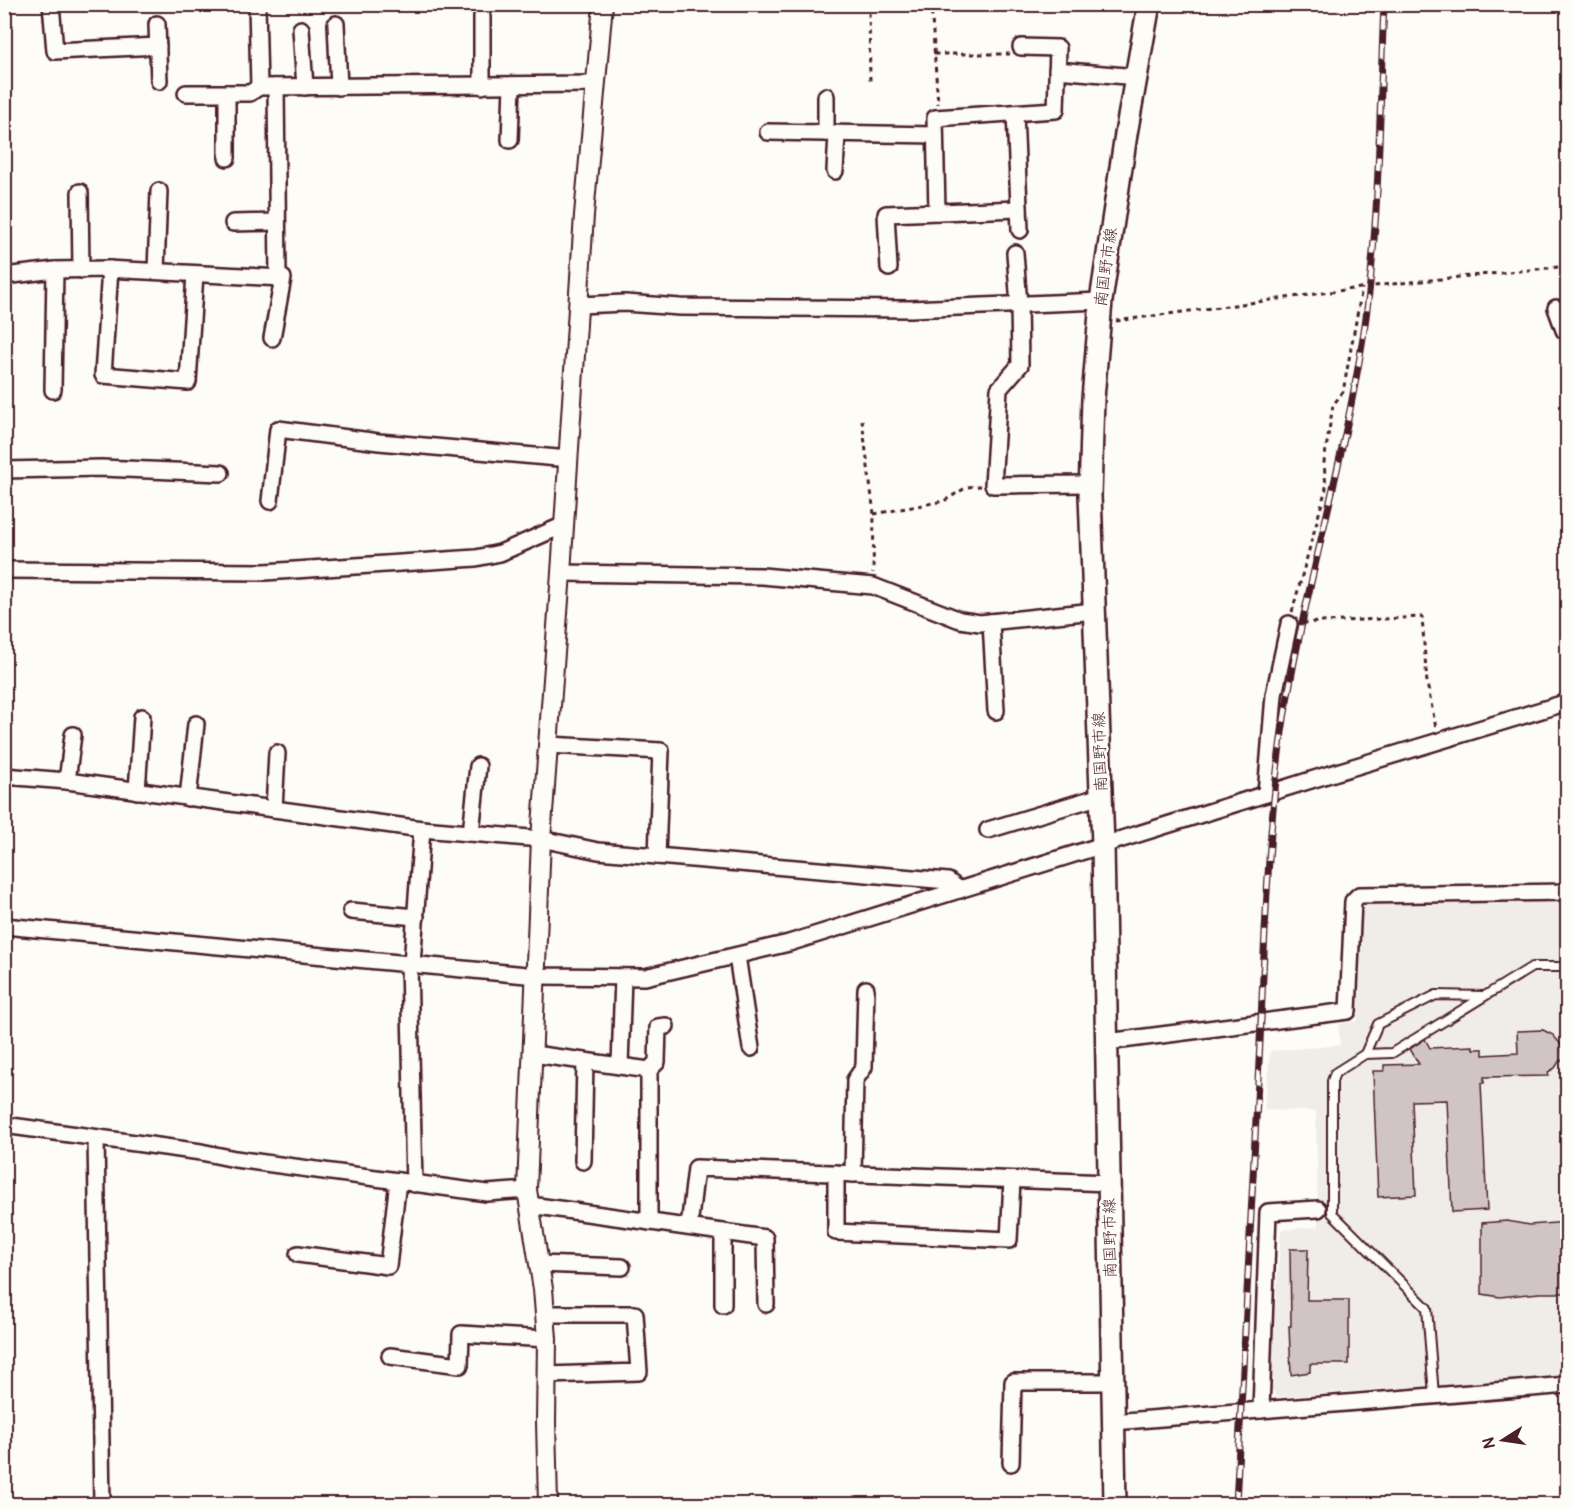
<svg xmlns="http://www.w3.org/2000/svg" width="1572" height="1509" font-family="Pangolin,'Klee One',sans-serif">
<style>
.built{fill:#f0ece8}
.building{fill:#d0c5c4;stroke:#4a1f2b;stroke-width:1.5}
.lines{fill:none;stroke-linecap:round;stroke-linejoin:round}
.service-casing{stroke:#4a1f2b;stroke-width:12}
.minor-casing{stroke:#4a1f2b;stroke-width:20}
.tertiary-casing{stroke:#4a1f2b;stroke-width:22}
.secondary-casing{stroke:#4a1f2b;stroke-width:26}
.path{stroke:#4a1f2b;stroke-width:3;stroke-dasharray:4.5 4.5;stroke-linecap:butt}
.service{stroke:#fdfcf7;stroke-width:8}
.minor{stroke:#fdfcf7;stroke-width:15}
.tertiary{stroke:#fdfcf7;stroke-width:18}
.secondary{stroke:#fdfcf7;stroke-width:21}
.rail-casing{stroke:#4a1f2b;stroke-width:7}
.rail{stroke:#fdfcf7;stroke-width:4.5;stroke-dasharray:14;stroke-linecap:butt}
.labels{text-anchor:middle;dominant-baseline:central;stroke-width:5;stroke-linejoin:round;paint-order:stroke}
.street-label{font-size:16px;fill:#4a1f2b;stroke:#fdfcf7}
</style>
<rect width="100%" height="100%" fill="#fdfcf7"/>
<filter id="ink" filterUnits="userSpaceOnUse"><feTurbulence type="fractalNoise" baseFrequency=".0167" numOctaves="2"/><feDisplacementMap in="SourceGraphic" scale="12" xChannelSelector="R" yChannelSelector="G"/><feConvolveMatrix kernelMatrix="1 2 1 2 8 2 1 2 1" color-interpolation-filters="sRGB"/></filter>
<g filter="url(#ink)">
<polygon class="built" points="1567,899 1567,1376 1278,1397 1270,1388 1281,1230 1318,1227 1316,1111 1264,1110 1270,1051 1340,1045 1339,1024 1358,1021 1361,909 1368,904"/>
<g class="building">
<polygon points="1543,1030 1553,1035 1563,1047 1564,1060 1560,1060 1555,1068 1548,1072 1549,1076 1484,1077 1484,1083 1481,1083 1487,1210 1452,1212 1447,1100 1412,1101 1416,1195 1378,1197 1373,1071 1384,1071 1384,1065 1419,1064 1410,1049 1425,1039 1430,1048 1473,1046 1473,1049 1483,1049 1483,1055 1518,1053 1517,1031"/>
<polygon points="1507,1221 1529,1225 1568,1222 1568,1293 1539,1293 1500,1297 1482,1294 1482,1223"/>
<polygon points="1290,1249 1308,1249 1307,1300 1349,1300 1349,1364 1310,1364 1310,1372 1291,1375 1289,1326 1291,1326"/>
</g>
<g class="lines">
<defs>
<g id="service">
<polyline points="1365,1054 1378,1024 1436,995 1484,996"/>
<polyline points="1434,1395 1427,1308 1332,1213 1332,1081 1335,1073 1365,1054 1392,1053 1532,967 1568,967"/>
</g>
<g id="minor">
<polyline points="51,4 55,51 158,46"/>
<polyline points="257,4 259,87 596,84"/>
<polyline points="482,16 482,86"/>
<polyline points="157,24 159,81"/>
<polyline points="336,24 339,87"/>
<polyline points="301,29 305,87"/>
<polyline points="1057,70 1137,77"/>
<polyline points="276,87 278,278"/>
<polyline points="186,93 250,93 259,87"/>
<polyline points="1015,113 1020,230"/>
<polyline points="768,132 935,135"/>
<polyline points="826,133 826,96"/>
<polyline points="510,140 512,86"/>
<polyline points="227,158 227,93"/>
<polyline points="835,171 837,134"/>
<polyline points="80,192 81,270"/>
<polyline points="937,212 935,118 1056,110 1058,48 1021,47"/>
<polyline points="233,223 277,222"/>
<polyline points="1015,253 1019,305 1020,365 999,389 993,485 1090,484"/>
<polyline points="889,268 886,214 1019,209"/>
<polyline points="110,269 103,375 188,382 195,274"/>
<polyline points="156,271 159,191"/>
<polyline points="4,276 55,270 106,269 283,278 272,338"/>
<polyline points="579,305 625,303 680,307 910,309 1101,301"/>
<polyline points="1556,308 1564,330 1568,330"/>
<polyline points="53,390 55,270"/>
<polyline points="4,470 101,468 221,473"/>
<polyline points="270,501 278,429 379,442 569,459"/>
<polyline points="4,570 265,572 476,558 500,553 564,525"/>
<polyline points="561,573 762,576 873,586 960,620 980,623 1094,611"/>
<polyline points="991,622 996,711"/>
<polyline points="548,745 661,751 657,856"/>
<polyline points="4,776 67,781 422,829 541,839 598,851 948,881 960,890"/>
<polyline points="67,781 73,735"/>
<polyline points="137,791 142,717"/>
<polyline points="1266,794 1274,695 1289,624"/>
<polyline points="188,798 196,724"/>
<polyline points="274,809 277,753"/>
<polyline points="988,830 1101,796"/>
<polyline points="471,833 478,766"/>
<polyline points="351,911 416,917"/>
<polyline points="4,926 537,976 645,977 789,943 1327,775 1568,702"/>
<polyline points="737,956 751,1048"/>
<polyline points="409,963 414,1184"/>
<polyline points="412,964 422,829"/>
<polyline points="1107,1042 1348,1011 1353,901 1359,895 1568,892"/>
<polyline points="533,1054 649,1070 649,1222"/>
<polyline points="620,1066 623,977"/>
<polyline points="649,1070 657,1062 658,1027 666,1026"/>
<polyline points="4,1125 201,1152 235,1159 487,1193 527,1190"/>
<polyline points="96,1138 102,1504"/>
<polyline points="583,1161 585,1061"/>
<polyline points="836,1173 836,1232 1009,1240 1012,1180"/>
<polyline points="853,1174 855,1080 864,1067 866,989"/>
<polyline points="530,1205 765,1238 766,1304"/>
<polyline points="689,1227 696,1168 1109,1183"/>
<polyline points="298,1254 388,1266 398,1181"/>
<polyline points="539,1264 622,1267"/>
<polyline points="723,1305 723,1232"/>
<polyline points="545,1314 635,1314 639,1372 547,1375"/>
<polyline points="390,1356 460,1365 461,1334 547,1339"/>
<polyline points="1261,1410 1268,1212 1318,1209"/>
<polyline points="1113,1422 1568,1385"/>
<polyline points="1011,1463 1013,1382 1112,1382"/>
</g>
<polyline id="tertiary" points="548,1504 546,1422 547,1339 543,1289 527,1190 541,839 561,573 584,215 603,4"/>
<polyline id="secondary" points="1115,1504 1103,845 1090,495 1093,399 1101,301 1126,134 1149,4"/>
</defs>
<use href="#service" class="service-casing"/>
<use href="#minor" class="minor-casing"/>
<use href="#tertiary" class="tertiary-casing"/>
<use href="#secondary" class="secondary-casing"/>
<g class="path">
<polyline points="869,4 870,84"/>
<polyline points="931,4 938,104"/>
<polyline points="934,54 1010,54"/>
<polyline points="1116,321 1382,285 1568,266"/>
<polyline points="862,420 874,514 873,573"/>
<polyline points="874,514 944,501 967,487 981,486"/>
<polyline points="1292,612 1326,488 1324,462 1333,405 1343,392 1362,288"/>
<polyline points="1303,623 1422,617 1427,683 1436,728"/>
</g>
<use href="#service" class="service"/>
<use href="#minor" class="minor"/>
<use href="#tertiary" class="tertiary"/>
<use href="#secondary" class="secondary"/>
<defs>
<path id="rail" d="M1236,1504C1244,1350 1252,1196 1260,1042C1265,941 1267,839 1281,739C1300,604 1342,473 1363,338C1380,228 1379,115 1384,4"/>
</defs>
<use href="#rail" class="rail-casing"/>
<use href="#rail" class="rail"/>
</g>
</g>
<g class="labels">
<g class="street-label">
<text transform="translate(1106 267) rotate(-82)">南国野市線</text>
<text transform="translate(1100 752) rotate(-92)">南国野市線</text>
<text transform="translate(1110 1238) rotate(-91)">南国野市線</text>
</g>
</g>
<rect width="1572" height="1509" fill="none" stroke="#fdfcf7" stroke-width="24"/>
<rect x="12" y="12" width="1548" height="1485" fill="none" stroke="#4a1f2b" stroke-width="2" filter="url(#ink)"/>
<g transform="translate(1503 1440) rotate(258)" stroke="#fdfcf7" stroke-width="4.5" paint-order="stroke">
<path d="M0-4.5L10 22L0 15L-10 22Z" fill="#4a1f2b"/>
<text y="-9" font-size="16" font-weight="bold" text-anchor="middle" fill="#4a1f2b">N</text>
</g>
</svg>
